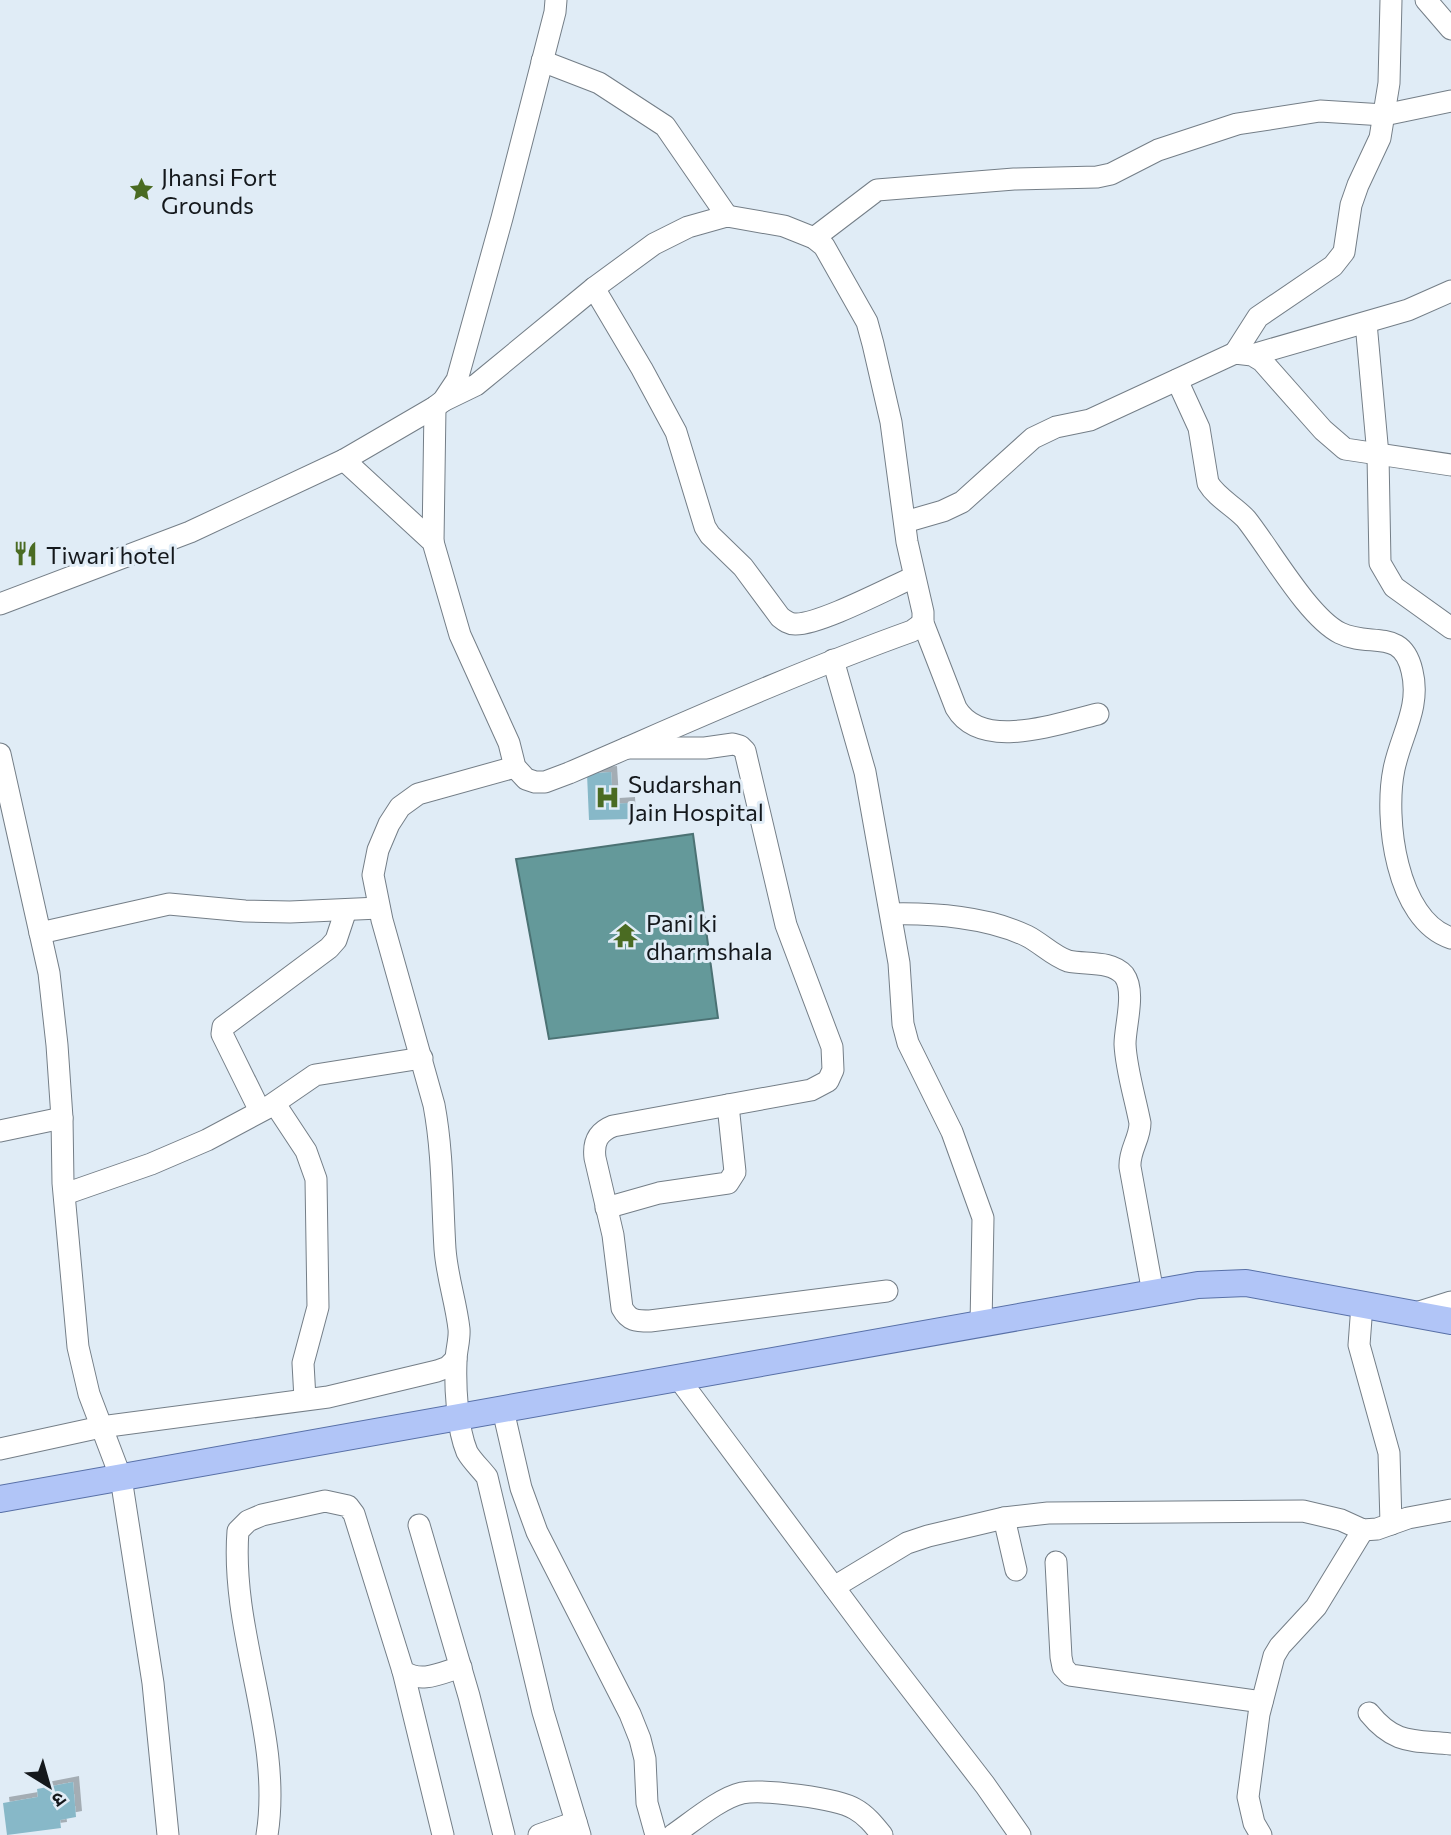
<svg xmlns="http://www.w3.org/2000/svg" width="1451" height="1835" font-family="Commissioner,'Noto Sans Devanagari',sans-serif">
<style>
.water{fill:#64999a;stroke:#4c7274;stroke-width:2}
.building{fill:#87b8c8;filter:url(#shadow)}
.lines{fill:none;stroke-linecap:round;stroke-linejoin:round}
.minor-casing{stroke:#747e87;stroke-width:23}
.major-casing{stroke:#5870a7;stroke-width:28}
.minor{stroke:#fff;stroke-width:21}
.major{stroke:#b1c5f7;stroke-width:26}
.labels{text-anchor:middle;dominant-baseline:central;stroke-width:6;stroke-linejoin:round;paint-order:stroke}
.poi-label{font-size:24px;fill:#14181c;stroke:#e0ecf6;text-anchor:start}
</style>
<defs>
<filter id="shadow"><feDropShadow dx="6" dy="-6" stdDeviation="0" flood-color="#0004"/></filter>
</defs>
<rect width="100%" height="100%" fill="#e0ecf6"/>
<polygon class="water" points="693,834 718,1018 549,1039 516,859"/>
<g class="building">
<polygon points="611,772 613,804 629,803 630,819 589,820 587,774"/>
<polygon points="73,1782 76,1817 60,1820 61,1828 7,1835 3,1803 38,1797 37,1789"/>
</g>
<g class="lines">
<defs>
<g id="minor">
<polyline points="1426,0 1451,29"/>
<polyline points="542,61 599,83 665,126 727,216"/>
<polyline points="814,238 877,190 1014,179 1097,177 1111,174 1158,150 1237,124 1320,111 1384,115 1451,101"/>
<path d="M594,288L642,369L676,432L705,527L710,535L743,567L780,617C785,621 789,624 795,624C819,625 889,588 914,577"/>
<polyline points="1366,323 1378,455 1380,563 1394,587 1451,628"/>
<polyline points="1235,353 1258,317 1333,266 1344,252 1351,205 1358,185 1380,138 1389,83 1391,0"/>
<polyline points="1252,355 1408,310 1451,291"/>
<path d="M1177,380L1199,428L1208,483C1217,498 1234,506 1246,519C1270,549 1308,617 1340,633C1370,648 1402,627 1412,671C1421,707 1401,735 1394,769C1384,818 1396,920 1451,938"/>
<path d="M443,401L476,385L594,288L654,244L688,227L727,216L784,226L814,238L824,246L867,322L873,344L891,422L907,542L923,612V623L956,708C982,752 1058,723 1098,714"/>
<path d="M344,460L433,542L460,635L509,743L515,767L526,779L535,782H545L569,773C683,724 795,673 912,631L923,623"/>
<polyline points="905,522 943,511 962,502 1033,438 1056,427 1090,420 1235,353 1252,355 1262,361 1323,430 1345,449 1451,465"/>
<polyline points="433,542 435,407"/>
<polyline points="0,604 190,532 344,460 435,407 443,401 457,380 502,218 555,12 556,0"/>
<polyline points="833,660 865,772 899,963 903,1024 908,1043 952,1132 983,1218 981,1325"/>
<path d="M627,748H705L733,744L740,746L745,751L786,925L832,1047L833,1070L828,1081L811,1090L613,1126C598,1132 593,1142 595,1158L613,1235L622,1308C629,1321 636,1321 650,1321L887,1291"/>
<polyline points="0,754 49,973 57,1045 62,1118 63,1183 78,1347 89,1394 121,1478 153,1683 168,1835"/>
<path d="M515,767L418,794L400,807L389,824L378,850L373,875L382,920L434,1105C443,1153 442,1201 445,1249C447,1277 456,1302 459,1329C460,1340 456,1350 456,1361C455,1387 457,1428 467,1452C472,1461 481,1469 487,1477L543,1712L580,1835"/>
<path d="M891,914C933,913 988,917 1027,936C1041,943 1053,956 1068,961C1085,965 1111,960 1124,975C1136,991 1125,1026 1125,1044C1126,1069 1135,1097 1140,1123C1140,1139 1129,1150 1130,1167L1153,1293"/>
<polyline points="40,933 169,904 245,911 290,912 379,908"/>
<polyline points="275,1104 306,1151 316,1179 318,1307 303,1363 305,1399"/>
<polyline points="260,1111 222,1034 223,1027 329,948 336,940 346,910"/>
<polyline points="0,1131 62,1118"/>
<polyline points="65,1194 151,1164 207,1140 267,1108 315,1075 422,1058"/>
<polyline points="606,1208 659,1193 728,1183 735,1172 728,1105"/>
<polyline points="1362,1305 1359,1345 1389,1453 1391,1524"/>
<polyline points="1413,1314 1451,1302"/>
<polyline points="679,1379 874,1641 985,1785 1020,1835"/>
<polyline points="503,1410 521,1488 537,1532 630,1714 640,1739 645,1759 647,1803 656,1835"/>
<polyline points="0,1449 101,1427 328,1397 437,1371 448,1367 456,1359"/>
<polyline points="1004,1518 1016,1570"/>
<polyline points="419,1525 469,1696 504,1835"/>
<polyline points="1056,1562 1061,1657 1063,1667 1070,1675 1262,1702"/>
<polyline points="834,1587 907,1543 928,1536 1004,1518 1048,1513 1303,1511 1341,1520 1363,1530 1377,1529 1408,1518 1451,1510"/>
<polyline points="403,1671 443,1835"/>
<path d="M1369,1713C1395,1745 1413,1740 1451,1744"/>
<path d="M267,1835C283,1735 230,1634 238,1531L248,1521L262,1515L325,1501L348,1506L354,1514L403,1671C421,1684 441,1673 461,1667"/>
<polyline points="539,1835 576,1822"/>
<path d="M673,1835C692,1822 720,1798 742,1793C763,1789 837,1798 855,1809C866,1815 874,1825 882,1835"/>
<polyline points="1261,1835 1254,1823 1248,1797 1259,1714 1274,1656 1280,1646 1316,1607 1363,1530"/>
</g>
<polyline id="major" points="0,1499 1198,1285 1246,1283 1451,1321"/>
</defs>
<use href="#minor" class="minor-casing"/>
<use href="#major" class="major-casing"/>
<use href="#minor" class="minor"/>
<use href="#major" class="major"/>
</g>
<defs>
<symbol id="sight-bare" viewBox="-9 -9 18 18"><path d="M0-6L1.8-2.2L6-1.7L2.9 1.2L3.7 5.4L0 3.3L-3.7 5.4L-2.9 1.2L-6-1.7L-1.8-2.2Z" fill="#4a6b22" stroke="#e0ecf6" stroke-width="2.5" paint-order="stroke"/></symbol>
<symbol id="restaurant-bare" viewBox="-9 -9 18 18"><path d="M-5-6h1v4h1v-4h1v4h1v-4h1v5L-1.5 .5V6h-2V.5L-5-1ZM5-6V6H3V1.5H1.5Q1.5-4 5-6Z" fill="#4a6b22" stroke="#e0ecf6" stroke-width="2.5" paint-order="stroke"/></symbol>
<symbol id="hospital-bare" viewBox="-9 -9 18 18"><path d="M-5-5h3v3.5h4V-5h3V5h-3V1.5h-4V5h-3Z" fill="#4a6b22" stroke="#e0ecf6" stroke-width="2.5" paint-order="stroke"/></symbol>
<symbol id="temple-bare" viewBox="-9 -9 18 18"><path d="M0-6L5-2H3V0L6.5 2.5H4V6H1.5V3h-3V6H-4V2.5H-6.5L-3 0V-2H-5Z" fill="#4a6b22" stroke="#e0ecf6" stroke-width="2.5" paint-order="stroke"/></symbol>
</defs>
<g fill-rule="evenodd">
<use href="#sight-bare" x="124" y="172" width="35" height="35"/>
<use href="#restaurant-bare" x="8" y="536" width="35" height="35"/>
<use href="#hospital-bare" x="590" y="780" width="35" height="35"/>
<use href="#temple-bare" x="608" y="918" width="35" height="35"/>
</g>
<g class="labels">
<g class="poi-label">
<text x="161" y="176">Jhansi Fort<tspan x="161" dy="28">Grounds</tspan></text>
<text x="46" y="554">Tiwari hotel</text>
<text x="628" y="783">Sudarshan<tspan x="628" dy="28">Jain Hospital</tspan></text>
<text x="646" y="922">Pani ki<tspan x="646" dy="28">dharmshala</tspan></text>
</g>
</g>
<g transform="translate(49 1786) rotate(143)" stroke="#e0ecf6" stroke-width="5" paint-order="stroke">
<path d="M0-5L12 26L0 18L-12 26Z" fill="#14181c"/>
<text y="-10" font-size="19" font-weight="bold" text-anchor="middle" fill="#14181c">उ</text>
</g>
</svg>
